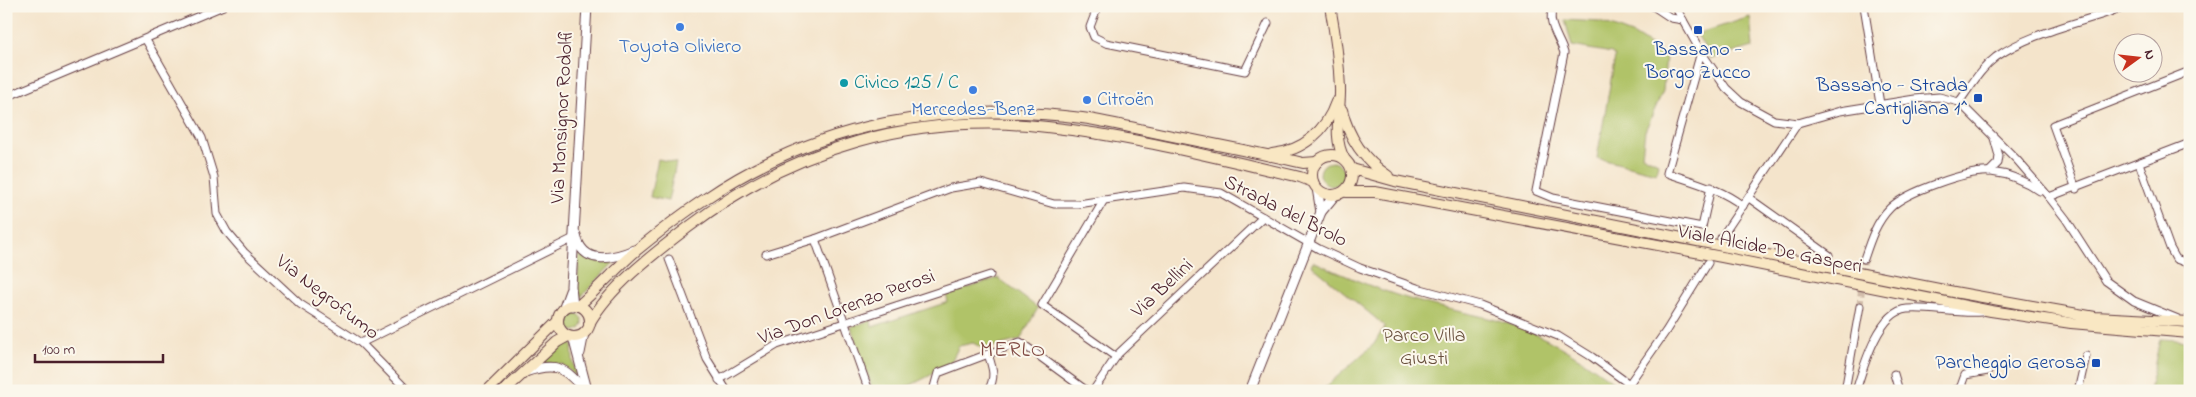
<svg xmlns="http://www.w3.org/2000/svg" width="2196" height="397" font-family="'Indie Flower',sans-serif">
<style>
.green{fill:#b0c367;stroke:#7d7149}
.lines{fill:none;stroke-linecap:round;stroke-linejoin:round}
.minor-tunnel{stroke:#d2bdab;stroke-width:7;stroke-dasharray:7 3.5;stroke-linecap:butt}
.minor-casing{stroke:#643d43;stroke-width:9}
.tertiary-casing{stroke:#643d43;stroke-width:11}
.secondary-casing{stroke:#643d43;stroke-width:12}
.minor{stroke:#fff;stroke-width:7}
.tertiary{stroke:#fff;stroke-width:9}
.secondary{stroke:#f9e7c3;stroke-width:10}
.shop-dot{fill:#3f7fe0;stroke:#fbf7ec;stroke-width:2}
.transit-dot{fill:#1a4fb4;stroke:#fbf7ec;stroke-width:2}
.culture-dot{fill:#0f9aa8;stroke:#fbf7ec;stroke-width:2}
.labels{text-anchor:middle;dominant-baseline:central;stroke-width:4;stroke-linejoin:round;paint-order:stroke}
.shop-label{font-size:20px;fill:#366cbe;stroke:#fbf7ec}
.transit-label{font-size:20px;fill:#164399;stroke:#fbf7ec;text-anchor:end}
.culture-label{font-size:20px;fill:#0d838f;stroke:#fbf7ec;text-anchor:start}
.street-label{font-size:20px;fill:#4a1f2b;stroke:#fbf7ec}
.park-label{font-size:20px;fill:#69503d;stroke:#fbf7ec}
.quarter-label{font-size:22px;letter-spacing:1px;fill:#804a44;stroke:#fbf7ec}
</style>
<rect width="100%" height="100%" fill="#fbf7ec"/>
<filter id="ink" filterUnits="userSpaceOnUse"><feTurbulence type="fractalNoise" baseFrequency=".02" numOctaves="2"/><feDisplacementMap in="SourceGraphic" scale="10" xChannelSelector="R" yChannelSelector="G"/><feConvolveMatrix kernelMatrix="1 2 1 2 8 2 1 2 1" color-interpolation-filters="sRGB"/></filter>
<filter id="wash" filterUnits="userSpaceOnUse"><feTurbulence type="fractalNoise" baseFrequency=".0096" numOctaves="4" result="noise"/><feDisplacementMap in="SourceGraphic" scale="20" xChannelSelector="R" yChannelSelector="G"/><feGaussianBlur stdDeviation="1.12" result="paint"/><feColorMatrix in="noise" values="0 0 0 0 0 0 0 0 0 0 0 0 0 0 0 0 0 1.4 0 .05"/><feComposite in="paint" operator="in"/></filter>
<g filter="url(#wash)">
<rect width="100%" height="100%" fill="#f4e4cb"/>
<g class="green">
<polygon points="1750,17 1753,47 1711,59 1697,34"/>
<polygon points="1565,20 1600,22 1634,35 1666,55 1663,91 1645,131 1642,155 1658,163 1656,173 1597,158 1615,57 1612,53 1572,46"/>
<polygon points="658,159 676,163 668,201 650,197"/>
<circle cx="1332" cy="174" r="12"/>
<polygon points="579,249 598,262 614,262 580,298 577,295"/>
<path d="M1313,261C1349,278 1385,293 1424,303C1456,312 1489,316 1521,328C1557,342 1588,363 1619,386L1618,391H1321L1374,344L1385,326L1311,265Z"/>
<polygon points="998,278 1038,308 1020,340 984,349 973,343 959,346 950,364 929,376 899,391 873,391 851,327 871,320 872,327 948,302 946,295"/>
<circle cx="574" cy="322" r="9"/>
<polygon points="568,338 572,343 573,362 576,376 562,364 541,363"/>
<polygon points="2160,339 2190,341 2190,391 2149,391"/>
</g>
</g>
<g filter="url(#ink)">
<g class="lines">
<polyline class="minor-tunnel" points="1860,306 1864,259"/>
<defs>
<g id="minor">
<polyline points="1098,6 1090,27 1094,37 1106,43 1245,71 1268,23"/>
<path d="M1554,6C1545,23 1560,38 1564,53L1536,191L1553,198L1702,227L1711,187"/>
<polyline points="1653,6 1671,18 1683,20"/>
<polyline points="1675,6 1701,52 1726,88 1741,102 1774,120 1798,123 1840,111 1915,99 1939,97 1959,102 2017,160 2049,197 2066,219 2106,281 2134,301 2178,319"/>
<polyline points="1864,6 1880,104"/>
<polyline points="146,40 202,138 214,177 217,214 227,232 244,252 300,304 361,343 408,391"/>
<path d="M1701,52L1667,173C1694,182 1721,189 1743,206"/>
<polyline points="6,97 223,6"/>
<path d="M1959,102C1971,86 1980,69 1996,57C2033,31 2083,23 2126,6"/>
<polyline points="2139,163 2170,248 2176,259 2190,264"/>
<polyline points="1989,172 1998,163 1999,156 1994,138"/>
<polyline points="2076,189 2053,125 2190,71"/>
<polyline points="2049,197 2190,143"/>
<polyline points="1749,198 1829,255"/>
<polyline points="1104,200 1042,305 1116,357"/>
<polyline points="1721,238 1798,123"/>
<polyline points="815,239 869,391"/>
<polyline points="766,254 815,239 951,188 981,183 1054,204 1078,204 1184,188 1221,193 1319,249 1360,268 1417,288 1480,305 1558,336 1592,357 1629,384"/>
<polyline points="669,259 707,359 727,391"/>
<path d="M1864,259C1870,241 1876,222 1890,208C1906,192 1968,170 1991,172C2010,174 2025,181 2040,191"/>
<polyline points="361,343 574,238"/>
<polyline points="1894,374 1899,391"/>
<polyline points="719,380 777,345 990,275"/>
<polyline points="933,391 938,373 1020,342 1087,391"/>
<path d="M988,391C996,377 993,369 988,354"/>
<polyline points="1093,391 1118,354 1263,217"/>
<polyline points="1627,391 1629,384 1666,331 1708,263"/>
<polyline points="1845,391 1860,306"/>
<path d="M1856,391C1863,368 1879,311 1907,309C1931,307 1956,314 1981,312"/>
<polyline points="1951,391 1963,387 1961,386 1965,375 1988,371"/>
<polyline points="2078,391 2086,356"/>
</g>
<g id="tertiary">
<polyline points="1317,188 1321,212"/>
<path d="M576,235C582,266 613,259 634,250"/>
<polyline points="573,306 571,286 587,6"/>
<polyline points="563,310 570,291"/>
<polyline points="573,337 587,390"/>
<polyline points="580,353 584,333"/>
<path d="M525,372C555,362 564,366 585,391"/>
<polyline points="1250,391 1321,212 1335,195"/>
</g>
<g id="secondary">
<path d="M1330,6C1335,33 1339,61 1340,88C1341,111 1332,136 1344,158"/>
<path d="M1342,110C1349,139 1364,160 1388,176"/>
<path d="M1272,154C1303,151 1326,131 1336,102"/>
<circle cx="1332" cy="175" r="20"/>
<polyline points="1352,169 1395,181 1954,292 2095,317 2190,322"/>
<polyline points="1346,192 1375,192 1722,257 1991,311 2071,323 2190,333"/>
<circle cx="574" cy="321" r="16"/>
<path d="M578,306C599,288 617,267 638,249C659,232 682,214 705,199C820,121 946,101 1082,118C1116,123 1150,132 1183,138C1223,146 1264,154 1303,163L1317,162"/>
<path d="M589,324C610,286 656,252 690,226C794,147 916,112 1047,127C1132,136 1217,158 1300,177L1313,182"/>
<polyline points="487,391 558,321"/>
<polyline points="504,391 557,342 568,336"/>
</g>
</defs>
<use href="#minor" class="minor-casing"/>
<use href="#tertiary" class="tertiary-casing"/>
<use href="#secondary" class="secondary-casing"/>
<use href="#minor" class="minor"/>
<use href="#tertiary" class="tertiary"/>
<use href="#secondary" class="secondary"/>
</g>
</g>
<g class="shop-dot">
<circle cx="680" cy="27" r="5"/>
<circle cx="973" cy="90" r="5"/>
<circle cx="1087" cy="100" r="5"/>
</g>
<g class="transit-dot">
<rect x="1693" y="25" width="10" height="10" rx="2.5"/>
<rect x="1973" y="93" width="10" height="10" rx="2.5"/>
<rect x="2091" y="358" width="10" height="10" rx="2.5"/>
</g>
<circle class="culture-dot" cx="844" cy="83" r="5"/>
<g class="labels">
<g class="shop-label">
<text x="680" y="47">Toyota Oliviero</text>
<text x="1097" y="100" text-anchor="start">Citroën</text>
<text x="973" y="110">Mercedes-Benz</text>
</g>
<g class="transit-label">
<text x="1698" y="50" text-anchor="middle">Bassano -<tspan x="1698" dy="23">Borgo Zucco</tspan></text>
<text x="1968" y="86">Bassano - Strada<tspan x="1968" dy="23">Cartigliana 1^</tspan></text>
<text x="2086" y="363">Parcheggio Gerosa</text>
</g>
<g class="culture-label">
<text x="854" y="83">Civico 125 / C</text>
</g>
<g class="street-label">
<text transform="translate(563 116) rotate(-87)">Via Monsignor Rodolfi</text>
<text transform="translate(1285 212) rotate(27)">Strada del Brolo</text>
<text transform="translate(1770 250) rotate(11)">Viale Alcide De Gasperi</text>
<text transform="translate(1163 289) rotate(-43)">Via Bellini</text>
<text transform="translate(327 298) rotate(38)">Via Negrofumo</text>
<text transform="translate(847 308) rotate(-20)">Via Don Lorenzo Perosi</text>
</g>
<g class="park-label">
<text x="1424" y="336">Parco Villa<tspan x="1424" dy="23">Giusti</tspan></text>
</g>
<g class="quarter-label">
<text x="1013" y="351">MERLO</text>
</g>
</g>
<rect width="2196" height="397" fill="none" stroke="#fbf7ec" stroke-width="25"/>
<g transform="translate(2138 58) rotate(75)"><circle r="24" fill="#fbf7ec" stroke="#b4a19f"/>
<path d="M0-4L9 19L0 12L-9 19Z" fill="#c8321e"/>
<text y="-8" font-size="14" font-weight="bold" text-anchor="middle" fill="#4a1f2b">N</text>
</g>
<path d="M35 354v8h128v-8" fill="none" stroke="#4a1f2b" stroke-width="2.5"/>
<text x="42" y="354" font-size="15" fill="#4a1f2b" stroke="#fbf7ec" stroke-width="4" paint-order="stroke">100 m</text>
</svg>
